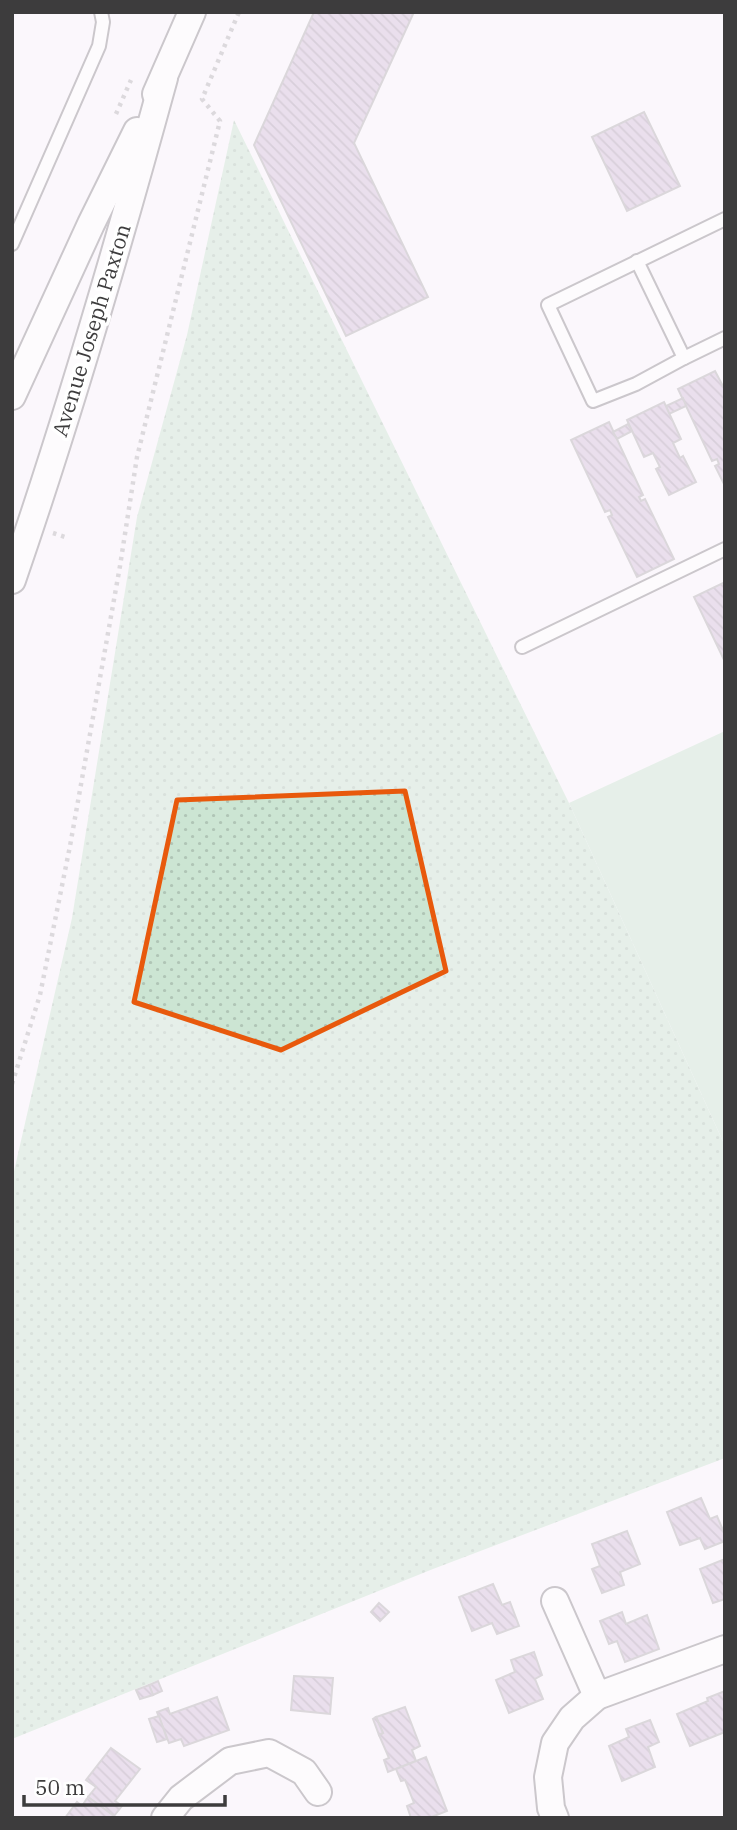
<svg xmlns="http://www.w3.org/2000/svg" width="737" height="1830" font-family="'IBM Plex Serif',serif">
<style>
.grass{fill:#cce5d3}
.garden{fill:url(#garden-dots)}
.building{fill:url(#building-back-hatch);stroke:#b3b0b4;stroke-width:2}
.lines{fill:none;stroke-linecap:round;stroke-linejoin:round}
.service-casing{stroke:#918d92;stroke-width:16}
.minor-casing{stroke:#918d92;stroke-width:30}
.path{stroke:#b7b4b8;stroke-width:4.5;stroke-dasharray:3.5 5;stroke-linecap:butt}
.service{stroke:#fff;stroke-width:12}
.minor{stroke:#fff;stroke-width:26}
.marked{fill:none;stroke:#e8590c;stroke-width:5;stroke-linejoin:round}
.labels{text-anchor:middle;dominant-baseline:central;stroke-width:7;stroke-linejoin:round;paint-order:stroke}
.street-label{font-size:21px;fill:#3d3c3d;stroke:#fff}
</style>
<defs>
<pattern id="garden-dots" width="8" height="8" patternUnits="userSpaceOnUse" patternTransform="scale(1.75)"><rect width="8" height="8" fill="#cce5d3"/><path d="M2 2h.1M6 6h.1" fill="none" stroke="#b0c5b6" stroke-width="1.8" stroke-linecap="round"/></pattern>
<pattern id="building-back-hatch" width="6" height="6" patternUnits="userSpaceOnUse" patternTransform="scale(1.75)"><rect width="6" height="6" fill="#d5c1db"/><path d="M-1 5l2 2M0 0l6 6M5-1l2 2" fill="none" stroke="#ae9eb3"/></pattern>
</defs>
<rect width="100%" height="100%" fill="#fbf7fc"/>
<polygon class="grass" points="725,731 725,1146 569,803"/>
<polygon class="garden" points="234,120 569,803 725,1146 725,1458 433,1569 12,1739 12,1180 72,918 137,517 187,335"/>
<g class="building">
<polygon points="314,12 414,12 354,143 428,297 346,336 254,145"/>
<polygon points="644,112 680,186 627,211 592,137"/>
<polygon points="715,371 725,390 725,486 715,466 719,464 717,459 712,461 678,389"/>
<polygon points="683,398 686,406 669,414 666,406"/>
<polygon points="664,402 681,439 673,443 680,458 683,456 696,482 669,495 656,469 660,467 653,453 644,457 627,420"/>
<polygon points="609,422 643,495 639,497 641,501 645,499 674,559 637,577 608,517 612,515 610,510 605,512 571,440"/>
<polygon points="628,424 632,431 617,439 613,432"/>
<polygon points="725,582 725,662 694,597"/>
<polygon points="701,1498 710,1519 717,1516 725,1535 725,1541 705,1549 700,1538 680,1545 667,1512"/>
<polygon points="627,1531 640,1564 620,1572 624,1585 602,1593 592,1569 600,1566 592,1544"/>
<polygon points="725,1559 725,1599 713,1603 700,1569"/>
<polygon points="493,1584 502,1605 510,1602 519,1626 497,1634 492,1623 472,1631 459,1597"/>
<polygon points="379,1603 389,1612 380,1621 371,1612"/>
<polygon points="622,1612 626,1624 647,1615 659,1649 625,1662 617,1641 609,1644 600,1621"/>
<polygon points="534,1652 542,1675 535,1679 543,1699 509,1713 496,1680 515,1672 511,1660"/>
<polygon points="294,1676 333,1678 330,1714 291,1710"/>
<polygon points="158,1681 162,1691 153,1695 149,1685"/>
<polygon points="149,1685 153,1695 140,1699 136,1690"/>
<polygon points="725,1691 725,1732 690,1746 677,1714 708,1701 707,1698"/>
<polygon points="217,1697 229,1730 184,1746 181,1739 169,1743 157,1712 168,1708 170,1714"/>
<polygon points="405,1707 420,1746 412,1750 416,1761 388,1772 384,1760 389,1758 379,1735 383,1733 376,1717"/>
<polygon points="159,1716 167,1739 157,1742 149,1719"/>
<polygon points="376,1717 383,1733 379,1735 373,1719"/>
<polygon points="650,1720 659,1742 648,1747 655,1767 622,1781 609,1746 629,1737 626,1729"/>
<polygon points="111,1748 140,1769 115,1801 122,1806 114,1816 88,1797 96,1787 86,1780"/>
<polygon points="426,1757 447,1811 429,1818 411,1818 407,1806 414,1803 405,1780 401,1781 396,1769"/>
<polygon points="88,1797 114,1816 112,1818 65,1818 77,1802 82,1806"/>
</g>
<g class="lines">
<defs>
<g id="service">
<polyline points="725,219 548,305 593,401 636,384 684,358 725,338"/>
<polyline points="12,244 99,46 103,22 101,12"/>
<polyline points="637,261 684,358"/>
<polyline points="522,647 725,549"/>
</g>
<g id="minor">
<polyline points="156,94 192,12"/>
<polyline points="12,396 91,224 137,131"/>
<path d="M12,580C69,415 118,246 164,78"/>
<polyline points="555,1601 597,1696"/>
<polyline points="165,1818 181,1798 230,1761 269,1753 304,1772 318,1792"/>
<polyline points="555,1818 551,1808 548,1777 555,1743 572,1718 597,1696 725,1649"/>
</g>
</defs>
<use href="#service" class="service-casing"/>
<use href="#minor" class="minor-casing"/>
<g class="path">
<polyline points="116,114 131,80"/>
<polyline points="53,533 65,537"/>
<polyline points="12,1084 40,995 70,846 120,566 137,457 220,121 202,99 239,12"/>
</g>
<use href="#service" class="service"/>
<use href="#minor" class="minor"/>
</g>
<path d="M0 0H737V1830H0ZM405,791L446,971L281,1050L134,1002L177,800Z" fill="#fbf7fc" fill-opacity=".55" fill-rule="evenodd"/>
<path class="marked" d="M405,791L446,971L281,1050L134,1002L177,800Z"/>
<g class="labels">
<g class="street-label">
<text transform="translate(91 330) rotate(-73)">Avenue Joseph Paxton</text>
</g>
</g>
<rect width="737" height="1830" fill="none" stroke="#3d3c3d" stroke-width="28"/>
<path d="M24 1795v10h201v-10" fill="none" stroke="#3d3c3d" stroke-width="3.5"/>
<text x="35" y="1795" font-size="21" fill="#3d3c3d" stroke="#ffffff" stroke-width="5" paint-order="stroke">50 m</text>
</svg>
